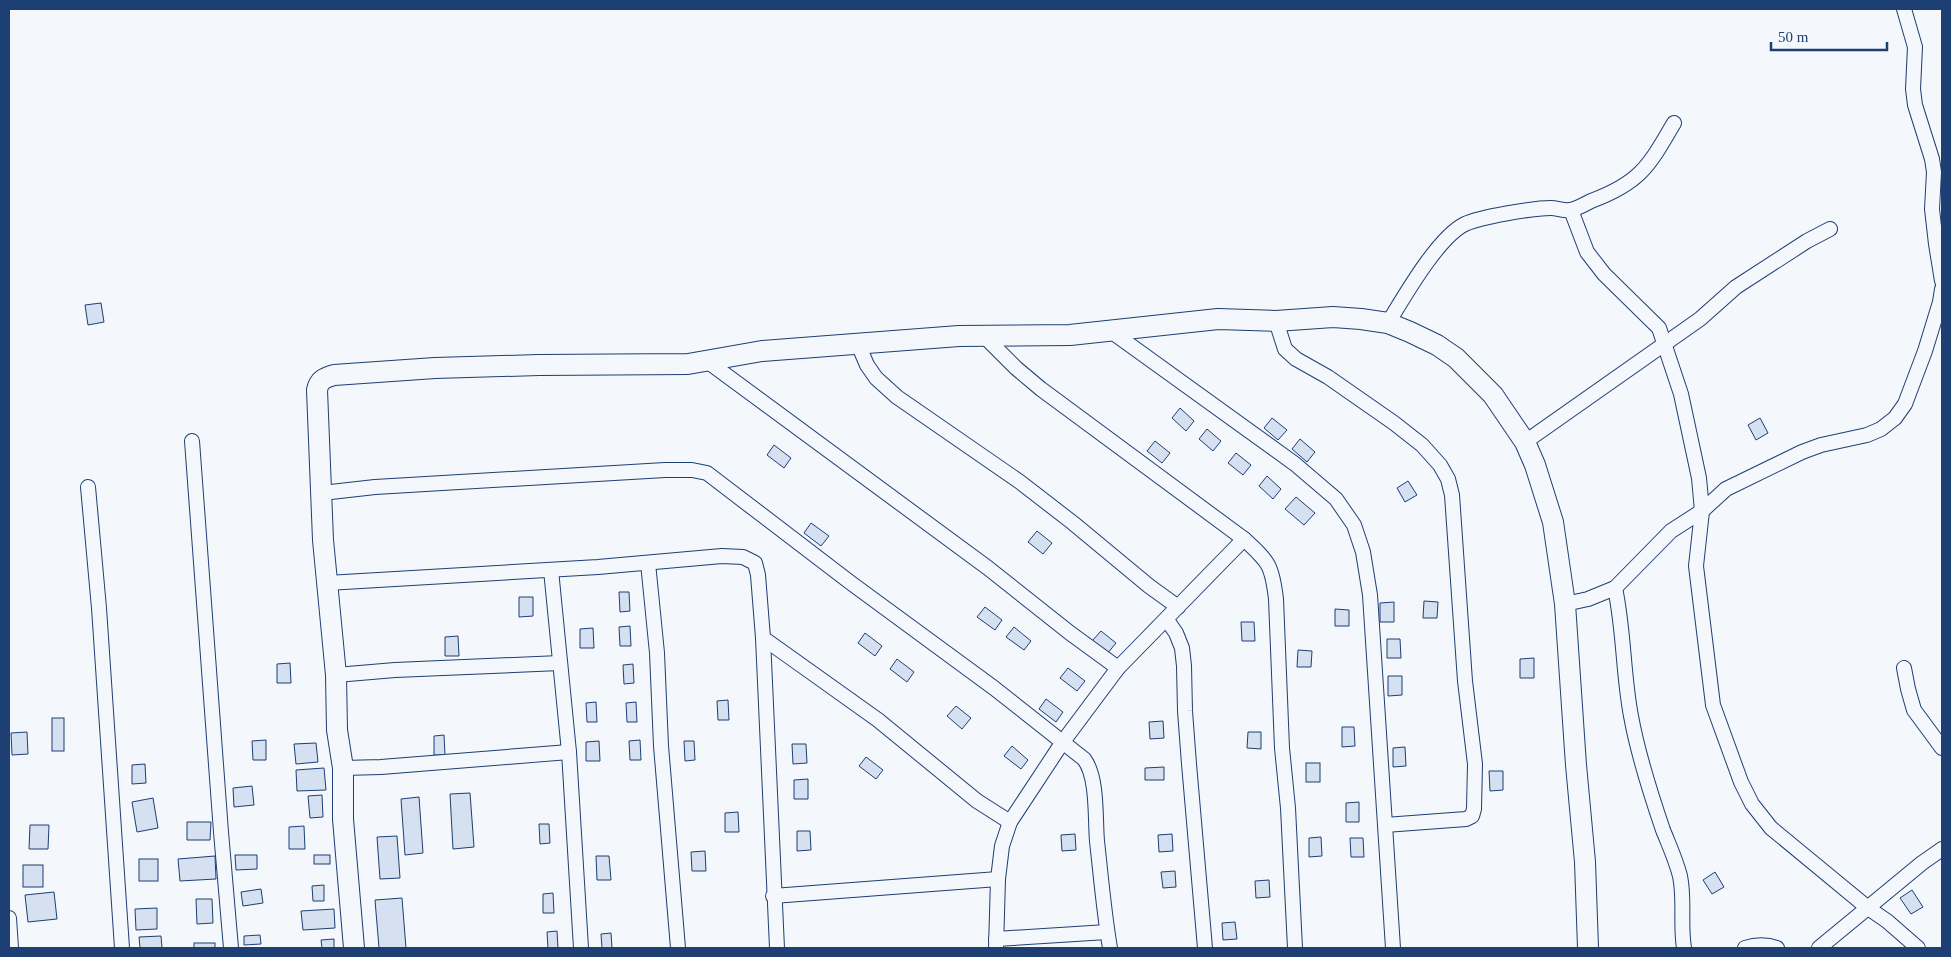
<svg xmlns="http://www.w3.org/2000/svg" width="1951" height="957" font-family="'Times New Roman',serif">
<style>
.building{fill:#d5e0f0;stroke:#1d3f73}
.lines{fill:none;stroke-linecap:round;stroke-linejoin:round}
.street-casing{stroke:#1d3f73;stroke-width:16}
.secondary-casing{stroke:#1d3f73;stroke-width:22}
.street{stroke:#f4f7fb;stroke-width:14}
.secondary{stroke:#f4f7fb;stroke-width:20}
</style>
<rect width="100%" height="100%" fill="#f4f7fb"/>
<g class="building">
<polygon points="101,303 104,322 88,325 85,305"/>
<polygon points="1180,408 1194,421 1186,431 1172,418"/>
<polygon points="1272,418 1287,430 1278,440 1264,428"/>
<polygon points="1760,418 1768,433 1756,440 1748,425"/>
<polygon points="1207,429 1221,441 1213,451 1199,439"/>
<polygon points="1300,439 1315,452 1307,462 1292,449"/>
<polygon points="1155,441 1170,453 1162,463 1147,451"/>
<polygon points="774,445 791,458 784,468 767,455"/>
<polygon points="1236,453 1251,465 1243,475 1228,463"/>
<polygon points="1267,476 1281,489 1273,499 1259,486"/>
<polygon points="1408,481 1417,495 1405,502 1397,488"/>
<polygon points="1296,497 1315,513 1304,525 1285,509"/>
<polygon points="811,523 829,536 821,546 804,533"/>
<polygon points="1037,531 1052,543 1043,554 1028,542"/>
<polygon points="619,592 629,592 630,611 620,612"/>
<polygon points="519,597 533,597 533,616 519,617"/>
<polygon points="1424,601 1438,602 1437,618 1423,618"/>
<polygon points="1394,602 1394,622 1380,622 1380,603"/>
<polygon points="985,607 1002,620 995,630 977,617"/>
<polygon points="1335,609 1349,610 1349,626 1335,626"/>
<polygon points="1241,622 1254,622 1255,641 1242,641"/>
<polygon points="630,626 631,646 620,646 619,627"/>
<polygon points="1014,627 1031,641 1024,650 1006,637"/>
<polygon points="593,628 594,648 580,648 580,629"/>
<polygon points="1101,631 1116,643 1107,654 1092,641"/>
<polygon points="865,633 882,646 875,656 858,643"/>
<polygon points="458,636 459,656 445,656 445,637"/>
<polygon points="1387,639 1400,639 1401,658 1387,658"/>
<polygon points="1298,650 1312,651 1311,667 1297,667"/>
<polygon points="1534,658 1534,678 1520,678 1520,659"/>
<polygon points="897,659 914,672 907,682 890,669"/>
<polygon points="290,663 291,683 277,683 277,664"/>
<polygon points="633,664 634,683 624,684 623,665"/>
<polygon points="1068,668 1085,681 1077,691 1060,678"/>
<polygon points="1388,676 1402,676 1402,695 1388,696"/>
<polygon points="1046,699 1063,712 1056,722 1039,709"/>
<polygon points="728,700 729,720 718,720 717,701"/>
<polygon points="596,702 597,722 587,722 586,703"/>
<polygon points="636,702 637,722 627,722 626,703"/>
<polygon points="956,706 971,718 962,729 947,716"/>
<rect x="52" y="718" width="12" height="33"/>
<polygon points="1163,721 1164,738 1150,739 1149,722"/>
<polygon points="1342,727 1354,727 1355,746 1342,747"/>
<polygon points="27,732 28,754 12,755 11,733"/>
<polygon points="1248,732 1261,732 1261,749 1247,748"/>
<polygon points="444,735 445,755 434,755 434,736"/>
<polygon points="266,740 266,760 253,760 252,741"/>
<polygon points="640,740 641,760 630,760 629,741"/>
<polygon points="599,741 600,761 586,761 586,742"/>
<polygon points="684,741 694,741 695,760 685,761"/>
<polygon points="316,743 318,762 296,764 294,744"/>
<polygon points="792,744 806,744 807,763 793,764"/>
<polygon points="1012,746 1028,760 1021,769 1004,756"/>
<polygon points="1405,747 1406,766 1393,767 1393,748"/>
<polygon points="866,757 883,770 876,779 859,766"/>
<rect x="1306" y="763" width="14" height="19"/>
<polygon points="145,764 146,783 132,784 132,765"/>
<polygon points="1164,767 1164,780 1145,780 1145,768"/>
<polygon points="324,768 326,790 297,791 296,770"/>
<polygon points="1489,771 1503,771 1503,790 1490,791"/>
<polygon points="808,779 808,799 794,799 794,780"/>
<polygon points="252,786 254,805 234,807 233,788"/>
<polygon points="470,793 474,847 453,849 450,794"/>
<polygon points="322,795 323,817 310,818 308,796"/>
<polygon points="419,797 423,853 405,855 401,799"/>
<polygon points="153,798 158,828 137,832 132,802"/>
<polygon points="1359,802 1359,822 1346,822 1346,803"/>
<polygon points="738,812 739,832 725,832 725,813"/>
<polygon points="187,822 211,822 210,840 187,840"/>
<polygon points="539,824 549,824 550,843 540,844"/>
<polygon points="30,825 49,825 48,849 29,849"/>
<polygon points="304,826 305,849 289,849 289,827"/>
<polygon points="797,831 810,831 811,850 797,851"/>
<polygon points="1075,834 1076,850 1062,851 1061,835"/>
<polygon points="1172,834 1173,851 1159,852 1158,835"/>
<polygon points="397,836 400,878 380,879 377,837"/>
<polygon points="1321,837 1322,856 1309,857 1309,838"/>
<polygon points="1350,838 1363,838 1364,857 1351,857"/>
<polygon points="705,851 706,871 692,871 691,852"/>
<polygon points="235,855 257,855 257,869 236,870"/>
<rect x="314" y="855" width="16" height="9"/>
<polygon points="215,856 216,879 180,881 178,859"/>
<polygon points="596,856 609,856 611,880 597,880"/>
<rect x="139" y="859" width="19" height="22"/>
<rect x="23" y="865" width="20" height="22"/>
<polygon points="1175,871 1176,887 1163,888 1161,872"/>
<polygon points="1715,872 1724,887 1712,894 1703,880"/>
<polygon points="1269,880 1270,897 1256,898 1255,881"/>
<polygon points="324,885 324,901 313,901 312,886"/>
<polygon points="261,889 263,903 243,906 241,892"/>
<polygon points="1912,890 1923,907 1911,914 1900,898"/>
<polygon points="54,892 57,919 28,922 25,895"/>
<polygon points="553,893 554,913 543,913 543,894"/>
<polygon points="402,898 406,948 379,948 375,900"/>
<polygon points="196,899 212,899 213,923 197,924"/>
<polygon points="157,908 157,929 136,930 135,909"/>
<polygon points="334,909 335,928 303,930 301,911"/>
<polygon points="1235,922 1237,939 1223,940 1222,923"/>
<polygon points="557,931 558,948 548,948 547,932"/>
<polygon points="611,933 612,948 602,948 601,934"/>
<polygon points="260,935 261,944 244,945 244,936"/>
<polygon points="161,936 162,948 140,948 139,937"/>
<polygon points="334,939 334,948 322,948 321,940"/>
<rect x="194" y="943" width="21" height="5"/>
</g>
<g class="lines">
<defs>
<g id="street">
<polyline points="1904,9 1915,47 1913,89 1915,105 1932,159 1934,172 1932,209 1936,244 1942,281"/>
<polyline points="1571,210 1587,252 1604,274 1659,328 1681,394 1699,478 1702,511 1696,566 1713,705 1741,782 1752,804 1771,828 1868,908 1887,921 1918,948"/>
<polyline points="1276,321 1285,349 1296,359 1328,377 1394,423 1422,445 1440,465 1448,479 1452,495 1465,681 1475,764 1474,809 1472,816 1466,819 1385,825"/>
<path d="M1388,323C1404,297 1438,237 1465,224C1480,217 1533,208 1551,208C1557,208 1564,211 1570,210C1577,209 1585,204 1591,201C1640,183 1649,166 1674,123"/>
<polyline points="1112,332 1295,464 1336,499 1354,525 1363,552 1370,595 1393,948"/>
<path d="M983,335L1016,368L1041,389L1244,539C1269,562 1272,565 1276,599L1282,748L1288,808L1295,948"/>
<polyline points="858,344 867,365 876,378 897,397 1020,482 1073,523 1149,586 1178,607"/>
<polyline points="707,361 988,568 1070,633 1118,668"/>
<polyline points="192,441 221,832 231,948"/>
<polyline points="1525,442 1700,319 1736,287 1807,241 1830,229"/>
<polyline points="88,487 99,608 122,948"/>
<path d="M322,493L375,487L665,470H692L707,473L851,583L994,688L1084,759C1098,777 1095,819 1097,841C1101,877 1104,913 1110,948"/>
<polyline points="648,563 657,653 661,746 678,948"/>
<polyline points="551,570 569,752 581,948"/>
<polyline points="327,583 598,567 722,556 743,557 755,563 758,575 763,638 777,948"/>
<path d="M1615,588C1624,630 1623,674 1631,716C1638,755 1650,792 1663,830C1669,845 1676,860 1680,876C1685,900 1680,924 1684,948"/>
<polyline points="1565,604 1588,599 1615,588 1671,531 1702,511 1726,489 1802,452 1821,445 1867,435 1881,429 1895,418 1905,404 1925,351 1940,302 1942,289"/>
<polyline points="1167,620 1176,633 1182,648 1184,666 1185,711 1189,764 1205,948"/>
<polyline points="763,638 878,720 977,801 1010,822"/>
<polyline points="1904,668 1908,689 1914,710 1942,748"/>
<polyline points="336,675 395,670 560,663"/>
<polyline points="343,768 381,767 569,752"/>
<polyline points="773,896 998,879"/>
<polyline points="9,918 11,948"/>
<polyline points="996,939 1107,932"/>
<polyline points="996,948 998,879 1002,846 1010,822 1062,743 1118,668 1244,539"/>
<path d="M1745,948C1757,944 1766,944 1777,948"/>
<polyline points="1819,948 1922,863 1942,849"/>
</g>
<path id="secondary" d="M354,948L343,819V768L337,730L336,675L323,540L317,390C319,380 324,378 334,375L435,368L539,365L688,364L762,351L959,336L1070,335L1218,319L1276,321L1333,317L1361,319L1388,323L1410,332L1437,345L1456,358L1493,395L1525,442L1535,465L1553,522L1565,604L1576,765L1585,862L1588,948"/>
</defs>
<use href="#street" class="street-casing"/>
<use href="#secondary" class="secondary-casing"/>
<use href="#street" class="street"/>
<use href="#secondary" class="secondary"/>
</g>
<rect width="1951" height="957" fill="none" stroke="#1d3f73" stroke-width="20"/>
<path d="M1771 42v8h116v-8" fill="none" stroke="#1d3f73" stroke-width="2.5"/>
<text x="1778" y="42" font-size="15" fill="#1d3f73" stroke="#f4f7fb" stroke-width="4" paint-order="stroke">50 m</text>
</svg>
